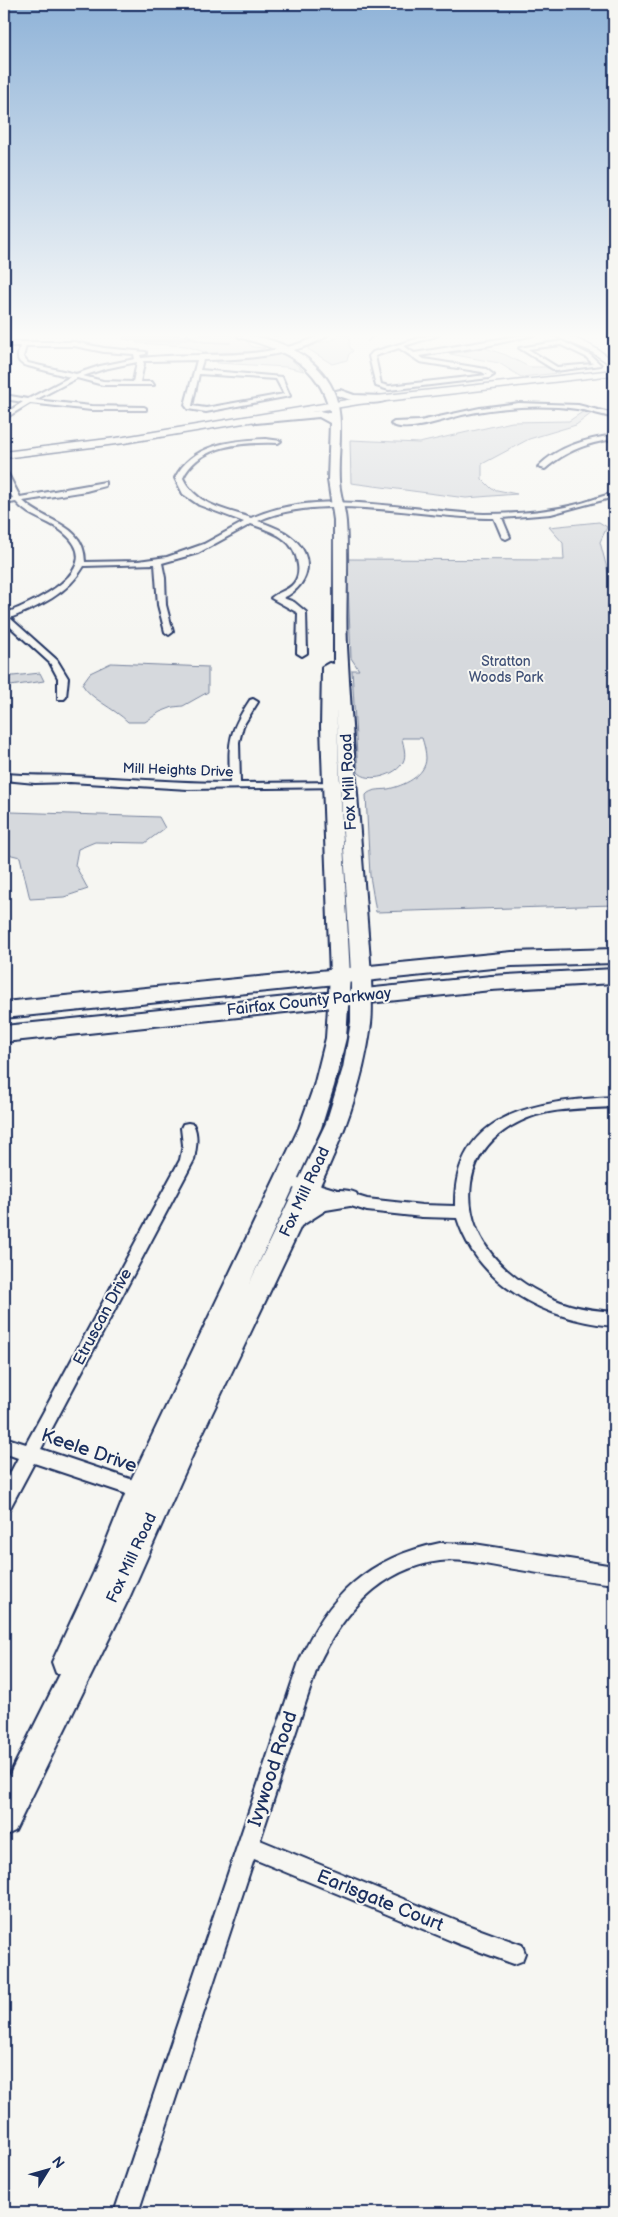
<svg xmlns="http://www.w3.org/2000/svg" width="618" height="2217" font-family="'Balsamiq Sans',sans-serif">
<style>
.green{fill:#d6d9dd;stroke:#78849e}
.water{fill:#abb2c0;stroke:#717e99}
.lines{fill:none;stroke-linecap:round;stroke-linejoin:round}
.shore{stroke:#556385;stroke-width:1}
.stream{stroke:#717e99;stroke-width:2}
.street-casing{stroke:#1b2f5e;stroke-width:4}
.secondary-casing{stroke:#1b2f5e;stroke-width:3}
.primary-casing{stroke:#1b2f5e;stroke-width:4}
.highway-casing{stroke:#1b2f5e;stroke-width:4}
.street{fill:#f6f6f2;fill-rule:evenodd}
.secondary{fill:#f6f6f2;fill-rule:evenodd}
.primary{fill:#f6f6f2;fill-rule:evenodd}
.highway{fill:#f6f6f2;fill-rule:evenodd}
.labels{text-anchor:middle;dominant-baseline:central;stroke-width:4;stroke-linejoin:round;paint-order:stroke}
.far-park-label{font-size:14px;fill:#405177;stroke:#f6f6f2}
.far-street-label{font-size:14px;fill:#1b2f5e;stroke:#f6f6f2}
.street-label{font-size:16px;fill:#1b2f5e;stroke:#f6f6f2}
.near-street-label{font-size:19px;fill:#1b2f5e;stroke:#f6f6f2}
</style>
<rect width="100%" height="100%" fill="#f6f6f2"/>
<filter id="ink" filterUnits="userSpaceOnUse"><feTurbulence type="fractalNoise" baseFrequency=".02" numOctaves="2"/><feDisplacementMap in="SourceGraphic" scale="10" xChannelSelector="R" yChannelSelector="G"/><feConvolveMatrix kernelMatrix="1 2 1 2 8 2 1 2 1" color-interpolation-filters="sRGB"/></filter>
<g filter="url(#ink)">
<g class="green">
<polygon points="186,335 229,335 248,341 248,343 253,347 265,348 254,352 213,355 186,346 136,343 138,341 176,342 193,337"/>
<polygon points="337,335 350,336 349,346 353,351 349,354 347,360 332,364 308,349 309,346 335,339"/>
<polygon points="485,348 506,355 529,367 545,367 559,373 521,377 499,363 450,354"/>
<polygon points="281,354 288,357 304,371 286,367 217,363 217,360 235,360"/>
<polygon points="584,411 592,413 576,425 529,439 482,464 482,479 492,489 517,494 466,498 351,483 350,440 419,443 512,422 569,421"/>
<path d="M599,522L607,527L600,542L609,576L614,580V905L376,912L370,876L366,795C371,789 380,790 388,789C403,786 426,776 426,758C426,752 424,744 422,738H402C403,745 407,755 403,762C397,775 368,784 358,772L352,670H359L351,658L347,559L564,560L563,543L549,527Z"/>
<path d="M111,663L208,667V692L183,706L173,707L160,712L145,722H128C114,708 90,699 82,684L90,673Z"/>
<polygon points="40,673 44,681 4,687 4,677"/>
<polygon points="4,809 11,812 159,817 165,828 145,843 95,842 78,849 75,865 88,889 64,897 30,899 20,857 4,853"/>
</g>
<path class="water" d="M124,335H180L192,337C176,341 139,344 123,339Z"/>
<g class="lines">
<polyline class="shore" points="129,335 180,335"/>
<g class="stream">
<polyline points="185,336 188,335"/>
<polyline points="274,336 281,335"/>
<polyline points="188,338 205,342 230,343"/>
<polyline points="368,341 375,335"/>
</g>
<defs>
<g id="street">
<path d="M321,335H328C300,356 237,360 203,360L200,370L282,377L290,396L206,412L188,409L185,405L197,360L149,361H143L144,364L140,382H152L154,385H103L77,378L35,400L91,406L144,407L146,408V410H91L30,403L4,419V414L23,402L4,399V395L28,399L70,377L24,365C15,360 18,355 20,346H4V342H74L104,348L146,352V354L140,355L141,358C205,350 258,364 321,335ZM26,346H74L104,352L134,354L135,359L100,366L76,374L28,363L23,357ZM137,362L133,382L103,381L83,376L104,369ZM199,374L276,379L284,394L206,408L192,406Z"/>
<path d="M430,335H439L404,346L414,353L523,335H534L486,346L419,356L424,359L486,369L494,375L489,378L389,390L376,386L369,356L373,352ZM399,348L420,362L482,372L487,375L389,386L381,384L375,356Z"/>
<path d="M562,341L590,355L601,365L556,371L519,348ZM561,345L586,357L593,364L557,367L528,349Z"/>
<path d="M519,403L578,405L614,414V418C602,415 590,411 577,409C539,404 499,407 462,415C445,419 406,434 391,424L394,422L420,421L480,408Z"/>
<path d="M614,435V439C587,443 566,451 545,469L538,467C558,446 587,439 614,435Z"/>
<path d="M266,439L281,441L278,443C245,442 199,444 183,478C196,505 224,509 251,518C322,486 408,512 484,514C514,514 545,512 574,505C588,502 601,496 614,493V497L551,514L502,518L510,537L506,539L502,537L494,518C422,519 324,491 258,521C269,525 281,529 290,536C316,555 311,585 283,598L294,602L306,612L307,653L302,656L297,653L298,613L271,598C277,592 288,591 294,583C298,578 299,571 298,565C295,539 274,532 251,524L198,553L162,563L165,578L166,605L173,632L169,635L165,632L158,605L155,564L84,566C68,594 38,607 10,618L57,660L68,678L66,697L64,699H58V678L50,663L4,621V614C32,603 109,570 64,533C49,520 29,518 16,502L4,504V500L13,498L4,481V472L8,474L20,497L105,482V486L86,491L23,501C45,523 85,523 85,562L138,561L167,557L204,544L244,522L199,505L183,494L175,478C192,444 232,440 266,439Z"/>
<path d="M253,699L258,702L243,726L239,742L240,783L341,782L346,785L345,787L188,789L70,782L35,783L4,780V774H6C28,776 49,775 72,776C124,778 177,783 230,783C229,742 227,735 250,700Z"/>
<path d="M614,1097V1107C583,1109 550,1107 521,1121C495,1133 475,1154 471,1183C463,1244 516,1288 570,1305C584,1309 599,1311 614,1312V1326C547,1320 478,1286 457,1218L422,1217L367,1211L280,1184L278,1180L280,1176L285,1174L367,1199L422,1205L455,1206C453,1110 540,1101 614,1097Z"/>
<path d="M188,1123L193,1124C199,1135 196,1148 194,1160L41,1449L151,1486L154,1492L151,1498L145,1500L34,1463L10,1508L4,1510V1485L18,1458L4,1453V1437L26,1444L180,1160L183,1145L181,1128L183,1124Z"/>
<path d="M440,1543L474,1544L614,1566V1584C579,1580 544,1574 508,1568C486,1565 463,1558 440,1561C381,1568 342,1614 318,1665L260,1840L459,1922L522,1945L525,1953L522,1961L514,1964L459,1944L254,1859L138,2213H114L299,1662C327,1596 369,1557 440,1543Z"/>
</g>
<g id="secondary">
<path d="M552,335C575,334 597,348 614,361V367L590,351Z"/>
<polygon points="614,370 614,375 359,404 124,443 4,458 4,452 124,437 359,398"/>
</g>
<g id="primary">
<path d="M238,335C272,335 313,354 330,384C347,414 337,448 339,481C340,495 345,508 346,522C349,563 345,605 347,646C353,756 363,865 371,974C371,990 373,1008 371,1024C363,1085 342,1140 316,1194C329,1190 343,1188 356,1193L359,1199L356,1205L326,1210L301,1226L197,1445L130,1596L15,1831L4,1836V1786L60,1674L56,1673L52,1662L94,1572L130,1482L299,1128L314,1086L326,1038L330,976L321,727L322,667L329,663L334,664V520L328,480L330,423L319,417L256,423L251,420L256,417L319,411L330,413V411C318,362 282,350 239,337ZM336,706L351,974V1022L343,1068L326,1123L249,1284L321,1128L334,1086L346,1038L350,976Z"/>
<path d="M340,390L354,395L383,396L388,399C378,407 348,400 336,395V391Z"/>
</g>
<g id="highway">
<polygon points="614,949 614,963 512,966 4,1018 4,1002 512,952"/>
<polygon points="614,969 614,983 491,990 4,1042 4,1026 491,976"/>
</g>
</defs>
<use href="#street" class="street-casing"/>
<use href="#secondary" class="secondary-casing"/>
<use href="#primary" class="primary-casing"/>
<use href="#highway" class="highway-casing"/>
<use href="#street" class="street"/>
<use href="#secondary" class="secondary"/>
<use href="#primary" class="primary"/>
<use href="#highway" class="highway"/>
</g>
</g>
<linearGradient id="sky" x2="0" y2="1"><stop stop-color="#8fb3d8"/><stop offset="0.52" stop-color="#fbfbf9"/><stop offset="1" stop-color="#fbfbf9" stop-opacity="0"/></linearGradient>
<rect width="618" height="645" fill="url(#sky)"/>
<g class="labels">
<g class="far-park-label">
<text x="506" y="661">Stratton<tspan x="506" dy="16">Woods Park</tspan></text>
</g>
<g class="far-street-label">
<text transform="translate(178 770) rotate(2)">Mill Heights Drive</text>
</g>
<g class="street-label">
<text transform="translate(349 782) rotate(-93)">Fox Mill Road</text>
<text transform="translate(309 1002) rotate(-6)">Fairfax County Parkway</text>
<text transform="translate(305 1192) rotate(-65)">Fox Mill Road</text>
<text transform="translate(103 1317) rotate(-62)">Etruscan Drive</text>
<text transform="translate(132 1558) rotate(-65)">Fox Mill Road</text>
</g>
<g class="near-street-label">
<text transform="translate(89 1451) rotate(19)">Keele Drive</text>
<text transform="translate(273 1769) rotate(-72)">Ivywood Road</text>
<text transform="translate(380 1901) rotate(22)">Earlsgate Court</text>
</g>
</g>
<rect width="618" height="2217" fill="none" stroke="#f6f6f2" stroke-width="20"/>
<rect x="10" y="10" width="598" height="2197" fill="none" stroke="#1b2f5e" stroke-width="2" filter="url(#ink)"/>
<g transform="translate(48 2170) rotate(53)" stroke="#f6f6f2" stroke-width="4" paint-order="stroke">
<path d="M0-4L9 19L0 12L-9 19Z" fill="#1b2f5e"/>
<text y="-8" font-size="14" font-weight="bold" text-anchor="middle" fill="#1b2f5e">N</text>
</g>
</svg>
